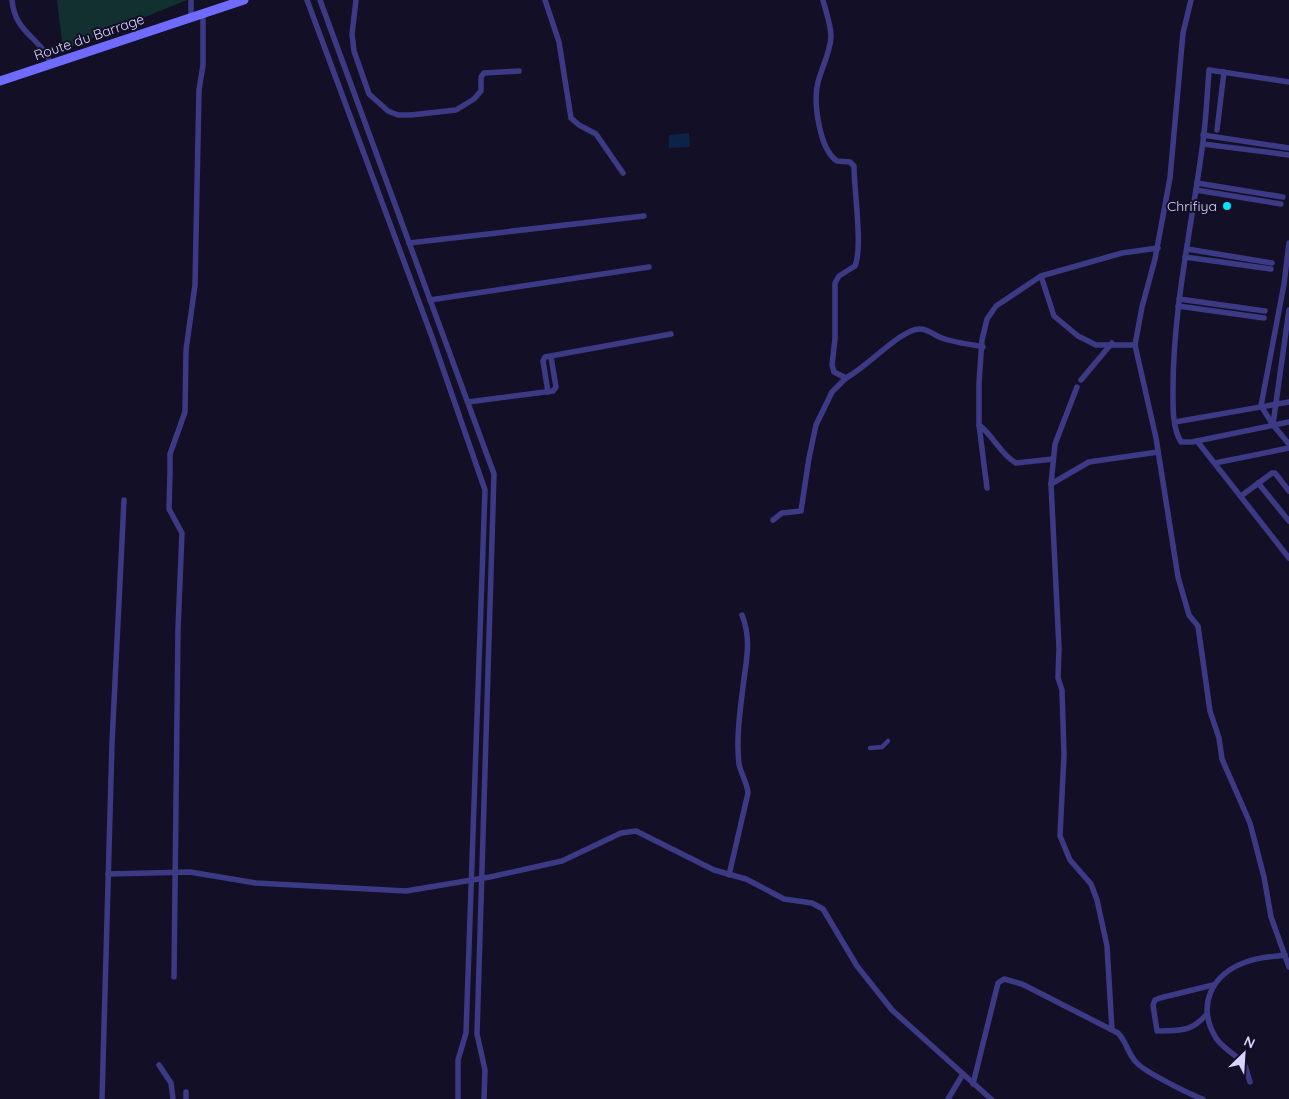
<svg xmlns="http://www.w3.org/2000/svg" width="1289" height="1099" font-family="Quicksand,sans-serif">
<style>
.green{fill:#12302f}
.water{fill:#0c2248}
.lines{fill:none;stroke-linecap:round;stroke-linejoin:round}
.pedestrian{stroke:#3d3a85;stroke-width:4.5}
.minor{stroke:#3d3a85;stroke-width:5.5}
.secondary{stroke:#6f6bff;stroke-width:9}
.poi-dot{fill:#00e5ff;stroke:#130f26;stroke-width:2}
.labels{text-anchor:middle;dominant-baseline:central;stroke-width:4;stroke-linejoin:round;paint-order:stroke}
.street-label{font-size:14px;fill:#d9d4ff;stroke:#130f26}
.poi-label{font-size:14px;fill:#d9d4ff;stroke:#130f26;text-anchor:end}
</style>
<rect width="100%" height="100%" fill="#130f26"/>
<polygon class="green" points="57,0 187,0 63,50"/>
<polygon class="water" points="689,133 690,147 669,148 669,135"/>
<g class="lines">
<polyline class="pedestrian" points="870,748 882,747 888,741"/>
<g class="minor">
<path d="M12,0C15,34 40,36 51,64"/>
<polyline points="307,0 432,337 485,490 466,1033 458,1060 458,1099"/>
<polyline points="320,0 494,474 477,1034 485,1070 484,1099"/>
<polyline points="356,0 352,34 354,51 369,94 388,111 398,115 411,115 456,110 474,99 481,91 481,77 484,73 519,71"/>
<polyline points="545,0 559,42 571,118 579,125 596,134 623,173"/>
<path d="M823,0C826,12 831,25 831,37C830,53 822,67 818,82C813,101 819,149 837,161L850,162L854,166C854,191 863,247 855,266L839,276L835,283V339L832,365L834,372L846,378C865,369 902,328 920,329C929,329 936,337 945,339C957,343 970,344 983,347"/>
<polyline points="1191,0 1183,33 1170,178 1155,259 1142,307 1135,345 1156,438 1178,577 1189,615 1198,626 1210,711 1219,738 1222,759 1250,823 1264,877 1271,917 1289,967"/>
<polyline points="191,19 191,0"/>
<path d="M1289,82L1209,70C1207,96 1206,123 1202,149C1191,230 1173,309 1173,390C1173,406 1172,427 1181,442H1192L1289,422"/>
<polyline points="1217,130 1224,72"/>
<polyline points="1203,135 1289,148"/>
<polyline points="1203,144 1289,155"/>
<polyline points="1197,183 1283,197"/>
<polyline points="1196,190 1281,204"/>
<polyline points="409,243 644,216"/>
<polyline points="1289,243 1284,284 1261,406 1273,425 1289,444"/>
<polyline points="1187,249 1272,263"/>
<polyline points="1185,257 1271,269"/>
<polyline points="1041,276 1054,316 1078,336 1096,345 1135,345"/>
<polyline points="1179,299 1265,311"/>
<polyline points="430,300 649,267"/>
<polyline points="1178,306 1264,318"/>
<polyline points="1081,380 1112,343"/>
<polyline points="1077,387 1055,444 1051,484 1059,648 1058,678 1062,690 1064,755 1060,836 1070,860 1091,884 1097,900 1107,946 1112,1030"/>
<polyline points="548,392 543,361 545,357 671,334"/>
<polyline points="468,402 553,391 556,387 551,357"/>
<polyline points="1175,422 1289,402"/>
<polyline points="1273,424 1289,310"/>
<polyline points="979,425 987,488"/>
<polyline points="1197,441 1289,558"/>
<path d="M1053,459L1016,463C1000,454 994,436 979,425V383L982,340L987,319L996,306L1041,276L1122,253L1158,248"/>
<polyline points="1215,463 1289,448"/>
<polyline points="1258,483 1289,521"/>
<polyline points="1051,484 1089,462 1158,452"/>
<polyline points="1241,496 1272,473 1275,473 1289,491"/>
<polyline points="773,520 782,513 801,511 809,458 816,425 832,392 846,378"/>
<polyline points="108,874 190,872 256,883 406,891 490,877 562,861 621,833 636,831 714,870 746,879 784,899 812,903 823,909 857,966 892,1010 991,1099"/>
<path d="M729,875L748,793C747,782 741,774 739,764C736,739 740,711 743,687C746,661 752,640 742,615"/>
<polyline points="174,977 178,629 182,533 169,509 170,473 170,454 185,412 186,350 195,285 199,90 203,65 203,15"/>
<path d="M1206,1015C1190,1033 1180,1030 1157,1031L1153,1005L1155,1000L1160,998L1213,985"/>
<polyline points="159,1065 171,1083 173,1099"/>
<path d="M1250,1082C1248,1077 1247,1069 1244,1064C1236,1054 1223,1049 1216,1038C1196,1005 1212,974 1246,962C1259,957 1272,957 1285,955"/>
<path d="M973,1084L998,983L1004,979L1022,984L1118,1033C1127,1042 1128,1055 1137,1063C1145,1072 1191,1095 1203,1099"/>
<polyline points="102,1099 112,743 124,500"/>
<polyline points="186,1099 186,1092"/>
<polyline points="948,1099 963,1074"/>
</g>
<polyline class="secondary" points="0,81 244,0"/>
</g>
<circle class="poi-dot" cx="1227" cy="206" r="5"/>
<g class="labels">
<g class="street-label">
<text transform="translate(89 37) rotate(-19)">Route du Barrage</text>
</g>
<g class="poi-label">
<text x="1217" y="206">Chrifiya</text>
</g>
</g>
<g transform="translate(1244 1054) rotate(25)" stroke="#130f26" stroke-width="4" paint-order="stroke">
<path d="M0-4L9 19L0 12L-9 19Z" fill="#d9d4ff"/>
<text y="-8" font-size="14" font-weight="bold" text-anchor="middle" fill="#d9d4ff">N</text>
</g>
</svg>
